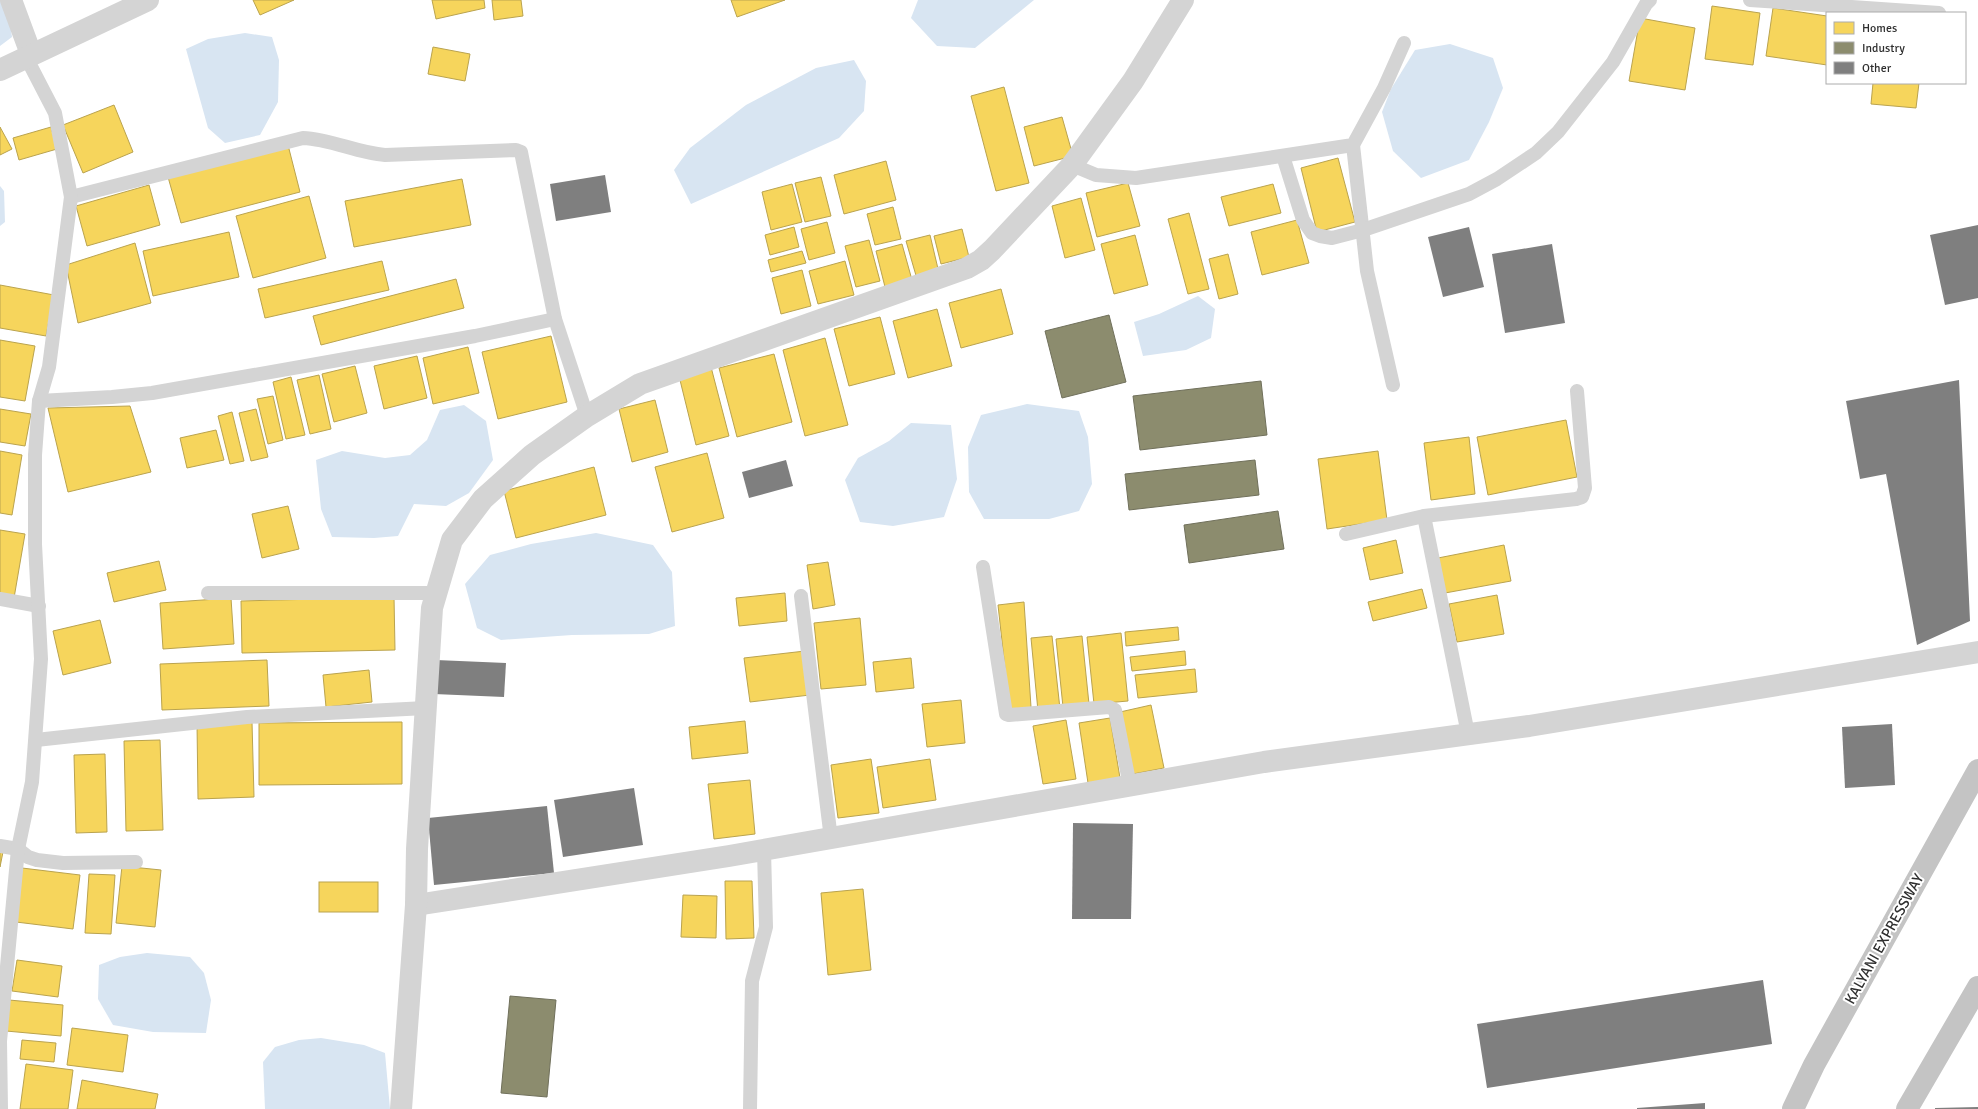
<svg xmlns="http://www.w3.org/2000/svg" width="1978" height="1109" font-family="Signika,sans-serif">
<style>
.water{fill:#d8e5f2}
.homes{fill:#f6d55c;stroke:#baa34e}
.industry{fill:#8c8c6e;stroke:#70705b}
.building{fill:#7f7f7f}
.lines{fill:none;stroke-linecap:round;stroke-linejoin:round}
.service{stroke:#d4d4d4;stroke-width:14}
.minor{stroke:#d4d4d4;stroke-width:22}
.trunk{stroke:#c4c4c4;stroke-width:22}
.labels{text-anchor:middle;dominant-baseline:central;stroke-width:4;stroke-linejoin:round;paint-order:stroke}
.street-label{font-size:15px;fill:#2f2f2f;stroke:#fff}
</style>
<rect width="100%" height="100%" fill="#fff"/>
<g class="water">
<polygon points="0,0 7,1 12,37 0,46"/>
<polygon points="918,0 1034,0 975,48 937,46 911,18"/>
<polygon points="245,33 272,37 279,60 278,102 260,135 225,143 208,128 186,49 208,39"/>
<polygon points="1450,44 1493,58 1503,88 1489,122 1469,160 1421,178 1393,151 1382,112 1391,89 1415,50"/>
<polygon points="854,60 866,81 864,111 839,138 691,204 674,170 690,148 746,105 816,68"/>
<polygon points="0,186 4,191 5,222 0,226"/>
<polygon points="1198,296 1215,309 1211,338 1186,350 1143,356 1134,322 1159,314"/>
<polygon points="1027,404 1079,411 1088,437 1092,484 1079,511 1049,519 984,519 969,492 968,447 981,415"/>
<polygon points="464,405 486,421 493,460 469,493 446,506 414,504 398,536 374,538 332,537 321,509 316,460 342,451 385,458 410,455 427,440 440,410"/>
<polygon points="911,423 951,425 957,479 944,517 893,526 860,522 845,480 858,458 889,441"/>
<polygon points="596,533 653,545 672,572 675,626 649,634 572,635 501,640 477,628 465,584 490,555 531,544"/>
<polygon points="147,953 190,957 204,973 211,1000 206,1033 153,1032 113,1025 98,999 99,965 120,957"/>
<polygon points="321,1038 364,1045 385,1053 390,1109 265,1109 263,1062 275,1047 299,1040"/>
</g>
<g class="homes">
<polygon points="253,0 294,0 260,15"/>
<polygon points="432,0 484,0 485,8 436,19"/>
<polygon points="492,0 521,0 523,16 494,20"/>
<polygon points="731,0 785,0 737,17"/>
<polygon points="1712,6 1760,13 1753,65 1705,59"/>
<polygon points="1773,8 1827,16 1827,65 1766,56"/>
<polygon points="1640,18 1695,28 1685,90 1629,81"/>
<polygon points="433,47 470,54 465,81 428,74"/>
<polygon points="1873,83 1919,83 1916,108 1871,104"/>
<polygon points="1004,87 1029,183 996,191 971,96"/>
<polygon points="114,105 133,152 83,173 63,125"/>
<polygon points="1062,117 1073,156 1034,166 1024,127"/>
<polygon points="0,127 12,149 0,155"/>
<polygon points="51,127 57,149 19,160 13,138"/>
<polygon points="288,145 300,192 181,223 168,177"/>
<polygon points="1338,158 1355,222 1317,232 1301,168"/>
<polygon points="886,161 896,200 844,214 834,175"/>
<polygon points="821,177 831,216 805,222 795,183"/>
<polygon points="462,179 471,225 354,247 345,201"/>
<polygon points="1128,183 1140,226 1097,237 1086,193"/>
<polygon points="792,184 802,222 771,230 762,192"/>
<polygon points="1273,184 1281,213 1229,226 1221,197"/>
<polygon points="149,185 160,225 87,246 76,206"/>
<polygon points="309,196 326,258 253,278 236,216"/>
<polygon points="1081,198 1095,250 1065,258 1052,206"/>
<polygon points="893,207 901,239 875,245 867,214"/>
<polygon points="1189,213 1209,289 1188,294 1168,219"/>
<polygon points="1297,220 1309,263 1262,275 1251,232"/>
<polygon points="827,222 835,253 809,260 801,229"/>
<polygon points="794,227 799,247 770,255 765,235"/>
<polygon points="962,229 969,257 941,264 934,236"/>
<polygon points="229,232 239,277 153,296 143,251"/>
<polygon points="930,235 939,273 917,279 906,241"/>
<polygon points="1135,235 1148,285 1114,294 1101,244"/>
<polygon points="869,240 880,281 856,287 845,246"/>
<polygon points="135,243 151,303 78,323 66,265"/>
<polygon points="902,244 912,280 885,287 876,251"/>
<polygon points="802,251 806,263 771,272 768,260"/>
<polygon points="1228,254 1238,294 1219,299 1209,259"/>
<polygon points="382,261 389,290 265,318 258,289"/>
<polygon points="845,261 854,295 818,304 809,271"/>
<polygon points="802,270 811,306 781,314 772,278"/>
<polygon points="456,279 464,308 321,345 313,316"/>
<polygon points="0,285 54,295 46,336 0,328"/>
<polygon points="1001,289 1013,334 961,348 949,303"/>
<polygon points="937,309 952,366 908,378 893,321"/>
<polygon points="880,317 895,374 849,386 834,329"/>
<polygon points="551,336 567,402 498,419 482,352"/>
<polygon points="825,338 848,425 805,436 783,350"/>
<polygon points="0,340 35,346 25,401 0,397"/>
<polygon points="468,347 479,393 433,404 423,358"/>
<polygon points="774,354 792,422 737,437 719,368"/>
<polygon points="417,356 427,398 384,409 374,366"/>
<polygon points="355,366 367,413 334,422 322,374"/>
<polygon points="711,367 729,436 696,445 679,376"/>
<polygon points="319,375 331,429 310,434 297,380"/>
<polygon points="291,377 305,435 286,439 273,382"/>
<polygon points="273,396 283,440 268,444 257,399"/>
<polygon points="655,400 668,452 632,462 619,409"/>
<polygon points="130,406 151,472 68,492 48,408"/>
<polygon points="0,409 31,414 25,446 0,442"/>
<polygon points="256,409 268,457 251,461 239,413"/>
<polygon points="232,412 244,461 230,464 218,416"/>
<polygon points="1566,420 1577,477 1488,495 1477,437"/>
<polygon points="216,430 224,460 187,468 180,438"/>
<polygon points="1469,437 1475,494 1431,500 1424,443"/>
<polygon points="0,451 22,455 12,515 0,513"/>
<polygon points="1378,451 1387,520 1327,529 1318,459"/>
<polygon points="707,453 724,518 672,532 655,467"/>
<polygon points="594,467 606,515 516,538 504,491"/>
<polygon points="288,506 299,549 262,558 252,514"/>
<polygon points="0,530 25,534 14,598 0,596"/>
<polygon points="1396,540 1403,573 1370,580 1363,548"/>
<polygon points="1504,545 1511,581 1445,593 1438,558"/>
<polygon points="159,561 166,590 114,602 107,573"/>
<polygon points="828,562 835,605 813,609 807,565"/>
<polygon points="1422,589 1427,608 1373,621 1368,602"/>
<polygon points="785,593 787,621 739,626 736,598"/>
<polygon points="1497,595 1504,634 1457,642 1449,604"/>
<polygon points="394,597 395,650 242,653 241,601"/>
<polygon points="231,598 234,644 163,649 160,603"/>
<polygon points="1024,602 1031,707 1010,714 998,605"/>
<polygon points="860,618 866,685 821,689 814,623"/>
<polygon points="100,620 111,663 63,675 53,631"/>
<polygon points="1178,627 1179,640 1126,646 1125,632"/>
<polygon points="1121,633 1128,701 1094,704 1087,637"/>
<polygon points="1052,636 1060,709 1038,711 1031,638"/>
<polygon points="1082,636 1089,704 1063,707 1056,639"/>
<polygon points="805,651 810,695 750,702 744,658"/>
<polygon points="1185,651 1186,665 1132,671 1130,657"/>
<polygon points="911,658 914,688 876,692 873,662"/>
<polygon points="267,660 269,706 162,710 160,664"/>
<polygon points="1195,669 1197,692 1138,698 1135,675"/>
<polygon points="369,670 372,702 326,707 323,675"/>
<polygon points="961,700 965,743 927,747 922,704"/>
<polygon points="1151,705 1164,768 1133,774 1120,712"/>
<polygon points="1110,718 1120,778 1088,783 1079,723"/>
<polygon points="1066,720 1076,779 1043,784 1033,726"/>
<polygon points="745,721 748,753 692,759 689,727"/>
<polygon points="252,722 254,797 198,799 197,723"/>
<polygon points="402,722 402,784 259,785 259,723"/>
<polygon points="160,740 163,830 126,831 124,741"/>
<polygon points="105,754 107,832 76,833 74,755"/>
<polygon points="871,759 879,813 838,818 831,765"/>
<polygon points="930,759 936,800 883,808 877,767"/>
<polygon points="750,780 755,834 714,839 708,784"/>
<polygon points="0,851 3,852 0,867"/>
<polygon points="122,866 161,870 155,927 116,923"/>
<polygon points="22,868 80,875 73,929 16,922"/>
<polygon points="89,874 115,875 111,934 85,933"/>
<polygon points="725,881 752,881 754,938 726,939"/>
<rect x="319" y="882" width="59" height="30"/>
<polygon points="863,889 871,970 828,975 821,893"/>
<polygon points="683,895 717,896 716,938 681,937"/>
<polygon points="17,960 62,966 58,997 12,991"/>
<polygon points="9,1000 63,1005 61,1036 6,1031"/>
<polygon points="72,1028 128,1035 123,1072 67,1065"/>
<polygon points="22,1040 56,1043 54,1062 20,1059"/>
<polygon points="26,1064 73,1070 68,1109 20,1109"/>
<polygon points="82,1080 158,1094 155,1109 77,1109"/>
</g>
<g class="industry">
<polygon points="1109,315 1126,382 1062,398 1045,331"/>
<polygon points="1261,381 1267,435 1140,450 1133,396"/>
<polygon points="1255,460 1259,495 1129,510 1125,474"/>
<polygon points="1278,511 1284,549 1189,563 1184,525"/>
<polygon points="510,996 556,1000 547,1097 501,1093"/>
</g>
<g class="building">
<polygon points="605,175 611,212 556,221 550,184"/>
<polygon points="1978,225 1978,298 1945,305 1930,235"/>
<polygon points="1469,227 1484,287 1443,297 1428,237"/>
<polygon points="1552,244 1565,323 1505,333 1492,254"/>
<polygon points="1959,380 1970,621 1917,645 1886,474 1860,479 1846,401"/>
<polygon points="786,460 793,486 749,498 742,472"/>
<polygon points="436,660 506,663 504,697 434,694"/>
<polygon points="1892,724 1895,785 1845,788 1842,727"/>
<polygon points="634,788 643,845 563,857 554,800"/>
<polygon points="547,806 554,873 434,885 428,818"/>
<polygon points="1073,823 1133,824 1131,919 1072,919"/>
<polygon points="1763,980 1772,1044 1487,1088 1477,1024"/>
<polygon points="1705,1103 1705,1109 1637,1109 1637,1108"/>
<polygon points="1978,1107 1978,1109 1935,1109 1935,1108"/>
</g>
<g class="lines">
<g class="service">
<polyline points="1750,0 1939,13"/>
<polyline points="1353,145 1367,271 1393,385"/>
<polyline points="1283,156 1303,220 1312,233 1320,236 1332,238 1363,230 1469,194 1497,179 1536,153 1558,132 1613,62 1646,4 1650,0"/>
<polyline points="1072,165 1096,175 1136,178 1353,145 1384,88 1404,43"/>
<path d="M71,197L303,138C331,139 357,153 385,155L516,150L521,152L522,157L555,319L587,416"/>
<polyline points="39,401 112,397 152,393 475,336 555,319"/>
<polyline points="1424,516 1468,734"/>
<polyline points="1346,534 1424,516 1576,499 1582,497 1585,488 1577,391"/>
<polyline points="983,567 1006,714 1009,715 1109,707 1115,710 1130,786"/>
<polyline points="208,593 436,593"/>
<polyline points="801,596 831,839"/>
<polyline points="0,599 39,606"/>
<polyline points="36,740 247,717 426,708"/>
<polyline points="0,846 18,849 28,857 37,860 63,863 136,862"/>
<polyline points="1,1109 0,1041 18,849 32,782 41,659 35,544 35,455 39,401 49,367 71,197 55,113 26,57"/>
<polyline points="750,1109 752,981 766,927 764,850"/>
</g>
<g class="minor">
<polyline points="11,0 31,54"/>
<polyline points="0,70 148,0"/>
<polyline points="416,905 729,856 1264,762 1529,726 1978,652"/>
<polyline points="401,1109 416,905 417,849 432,608 452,540 483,499 532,455 587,416 640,384 967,268 981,260 992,250 1072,165 1133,81 1183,0"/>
</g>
<g class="trunk">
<polyline points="1793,1109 1814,1065 1978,770"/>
<polyline points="1907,1109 1978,987"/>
</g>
</g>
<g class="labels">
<g class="street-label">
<text transform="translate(1884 939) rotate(-61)">KALYANI EXPRESSWAY</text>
</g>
</g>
<rect x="1826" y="12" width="140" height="72" fill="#ffffff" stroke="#acacac"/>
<rect x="1834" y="22" width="20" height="12" fill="#f6d55c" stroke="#acacac"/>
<text x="1862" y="32" font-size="12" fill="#2f2f2f">Homes</text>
<rect x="1834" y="42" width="20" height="12" fill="#8c8c6e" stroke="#acacac"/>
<text x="1862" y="52" font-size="12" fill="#2f2f2f">Industry</text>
<rect x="1834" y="62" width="20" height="12" fill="#7f7f7f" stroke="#acacac"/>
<text x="1862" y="72" font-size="12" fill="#2f2f2f">Other</text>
</svg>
